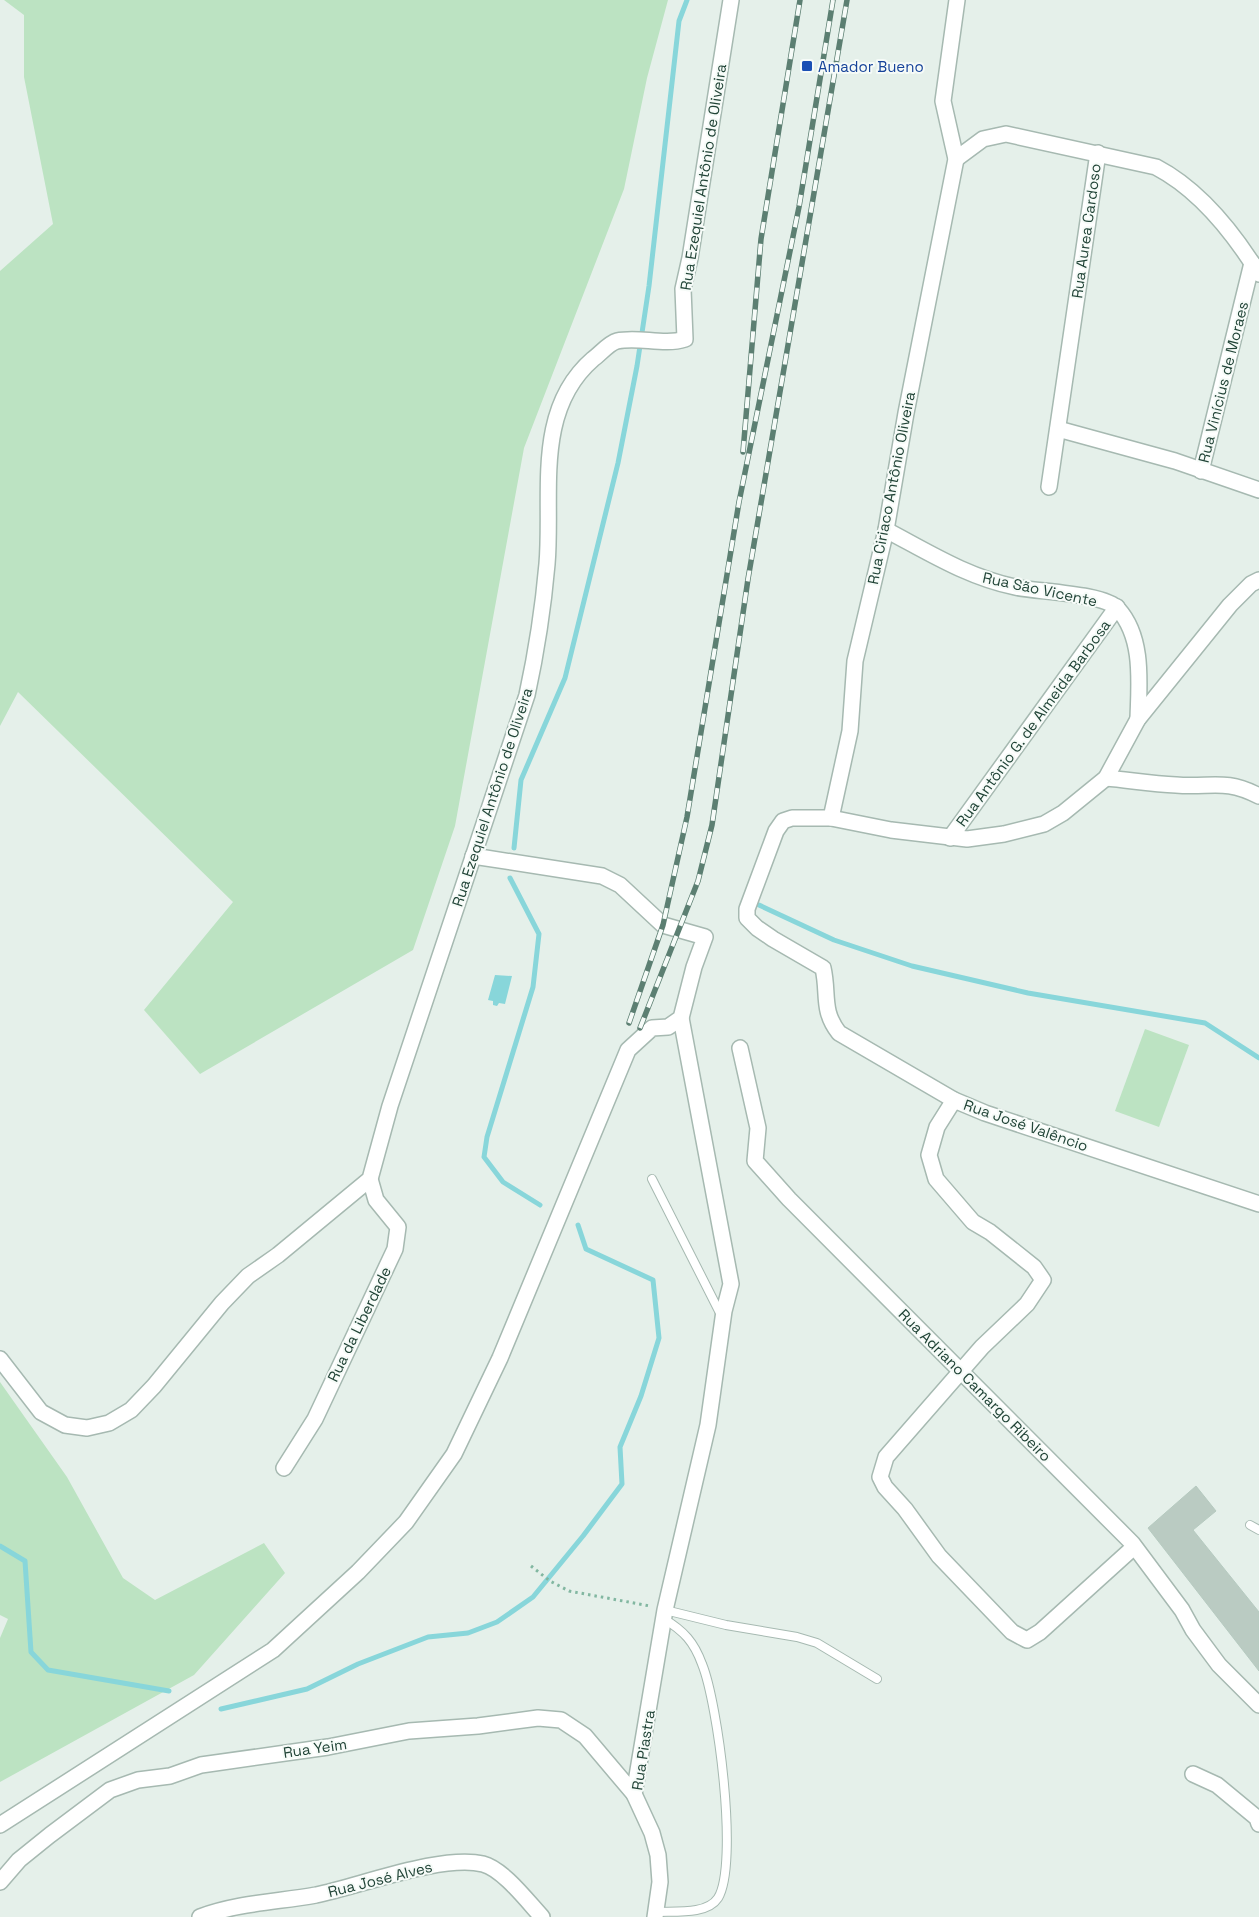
<svg xmlns="http://www.w3.org/2000/svg" width="1259" height="1917" font-family="'Space Grotesk',sans-serif">
<style>
.green{fill:#bce3c2}
.water{fill:#88d6da}
.lines{fill:none;stroke-linecap:round;stroke-linejoin:round}
.stream{stroke:#88d6da;stroke-width:5}
.building{fill:#bacbc2;stroke:#b6cac0}
.lane-casing{stroke:#a6b9b1;stroke-width:10}
.street-casing{stroke:#a6b9b1;stroke-width:18}
.path{stroke:#82b7a1;stroke-width:3;stroke-dasharray:2.5 4;stroke-linecap:butt}
.lane{stroke:#fff;stroke-width:8}
.street{stroke:#fff;stroke-width:15}
.rail-casing{stroke:#5c7f72;stroke-width:5.5}
.rail{stroke:#f6fbf8;stroke-width:4;stroke-dasharray:11;stroke-linecap:butt}
.transit-dot{fill:#1a4fb4;stroke:#f6fbf8;stroke-width:2}
.labels{text-anchor:middle;dominant-baseline:central;stroke-width:4;stroke-linejoin:round;paint-order:stroke}
.transit-label{font-size:15px;fill:#164399;stroke:#f6fbf8;text-anchor:start}
.street-label{font-size:15px;fill:#214437;stroke:#f6fbf8}
</style>
<rect width="100%" height="100%" fill="#e5f0ea"/>
<g class="green">
<polygon points="4,0 668,0 647,78 624,189 524,448 455,826 413,950 200,1074 144,1010 233,902 18,692 0,726 0,271 53,224 24,77 24,15"/>
<polygon points="1145,1029 1189,1045 1159,1127 1115,1111"/>
<polygon points="0,1382 67,1477 123,1578 155,1600 264,1543 285,1573 194,1675 0,1782 0,1638 8,1619 0,1615"/>
</g>
<polygon class="water" points="495,975 512,976 505,1004 499,1003 497,1006 493,1005 493,1001 488,1000"/>
<g class="lines">
<g class="stream">
<polyline points="514,848 521,780 565,678 618,463 637,366 649,286 679,21 687,0"/>
<polyline points="510,878 539,934 533,987 487,1137 484,1157 503,1182 540,1205"/>
<polyline points="759,905 834,940 912,966 1028,993 1205,1023 1259,1058"/>
<polyline points="0,1546 25,1561 31,1652 48,1670 169,1691"/>
<polyline points="221,1709 307,1689 358,1664 428,1637 468,1633 497,1622 533,1597 583,1536 622,1484 620,1447 641,1396 659,1338 653,1280 586,1249 578,1225"/>
</g>
</g>
<polygon class="building" points="1196,1486 1216,1511 1193,1530 1259,1612 1259,1671 1148,1528"/>
<g class="lines">
<defs>
<g id="lane">
<polyline points="652,1179 722,1317"/>
<polyline points="1250,1525 1259,1530"/>
<polyline points="665,1610 726,1625 797,1637 817,1643 877,1679"/>
<path d="M657,1912C674,1911 707,1915 718,1898C739,1864 718,1703 702,1664C694,1642 684,1631 664,1619"/>
</g>
<g id="street">
<path d="M956,159L983,139L1006,134L1156,167C1200,190 1233,232 1259,274"/>
<polyline points="1058,429 1175,461 1259,490"/>
<polyline points="1201,471 1252,263"/>
<polyline points="1049,487 1098,153"/>
<path d="M886,530C928,552 967,577 1015,587C1037,592 1104,593 1118,609C1144,638 1139,683 1138,719"/>
<path d="M1259,580L1251,584L1230,605L1138,719L1106,778L1063,813L1044,824L1004,834L967,839L891,830L831,818H792L783,821L776,831L747,909V918L757,928L773,939L823,968C829,994 821,1010 839,1033L954,1100L985,1113L1259,1204"/>
<path d="M1106,778C1129,780 1152,784 1176,785C1211,788 1224,778 1259,796"/>
<polyline points="831,818 850,731 855,661 886,530 906,413 956,159 943,101 957,0"/>
<polyline points="950,838 1117,607"/>
<polyline points="740,1048 758,1128 755,1161 789,1199 1132,1543 1182,1610 1193,1630 1219,1665 1259,1705"/>
<polyline points="954,1100 937,1127 929,1155 936,1179 973,1222 990,1232 1034,1267 1043,1280 1027,1304 982,1347 886,1457 880,1477 885,1487 905,1509 939,1556 1012,1632 1027,1640 1040,1632 1134,1547"/>
<path d="M0,1359L41,1412L65,1425L87,1428L109,1423L131,1410L154,1386L222,1303L248,1276L278,1255L370,1179L390,1106L527,695C537,649 543,610 547,564C553,495 533,411 593,359C600,354 609,343 617,341C639,336 663,346 685,339L683,289L690,258L731,0"/>
<polyline points="284,1468 315,1419 395,1249 398,1227 376,1200 370,1179"/>
<polyline points="1193,1774 1217,1785 1257,1818 1259,1824"/>
<polyline points="634,1794 665,1610 708,1425 724,1311 731,1284 681,1018"/>
<polyline points="0,1825 273,1650 358,1572 406,1522 454,1454 500,1358 628,1050 652,1028 668,1027 681,1018 694,967 705,937 663,925 620,885 602,876 473,856"/>
<polyline points="0,1882 19,1860 50,1835 110,1790 138,1780 170,1776 201,1765 328,1747 409,1731 478,1726 538,1718 561,1720 585,1736 634,1794 652,1833 658,1855 660,1882 655,1917"/>
<path d="M200,1917C237,1903 277,1902 316,1895C360,1886 442,1854 483,1864C503,1869 528,1902 542,1917"/>
</g>
</defs>
<use href="#lane" class="lane-casing"/>
<use href="#street" class="street-casing"/>
<polyline class="path" points="531,1566 550,1581 569,1591 650,1606"/>
<use href="#lane" class="lane"/>
<use href="#street" class="street"/>
<defs>
<g id="rail">
<polyline points="743,452 761,239 800,0"/>
<polyline points="629,1023 663,925 687,817 739,502 799,207 833,0"/>
<polyline points="640,1028 698,881 712,825 748,579 847,0"/>
</g>
</defs>
<use href="#rail" class="rail-casing"/>
<use href="#rail" class="rail"/>
</g>
<rect class="transit-dot" x="801" y="60" width="12" height="12" rx="2.5"/>
<g class="labels">
<g class="transit-label">
<text x="818" y="66">Amador Bueno</text>
</g>
<g class="street-label">
<text transform="translate(703 177) rotate(-81)">Rua Ezequiel Antônio de Oliveira</text>
<text transform="translate(1086 231) rotate(-82)">Rua Aurea Cardoso</text>
<text transform="translate(1223 382) rotate(-76)">Rua Vinícius de Moraes</text>
<text transform="translate(891 488) rotate(-79)">Rua Ciriaco Antônio Oliveira</text>
<text transform="translate(1040 589) rotate(12)">Rua São Vicente</text>
<text transform="translate(1033 723) rotate(-54)">Rua Antônio G. de Almeida Barbosa</text>
<text transform="translate(492 797) rotate(-72)">Rua Ezequiel Antônio de Oliveira</text>
<text transform="translate(1026 1125) rotate(19)">Rua José Valêncio</text>
<text transform="translate(359 1324) rotate(-64)">Rua da Liberdade</text>
<text transform="translate(975 1385) rotate(45)">Rua Adriano Camargo Ribeiro</text>
<text transform="translate(315 1748) rotate(-8)">Rua Yeim</text>
<text transform="translate(643 1750) rotate(-81)">Rua Piastra</text>
<text transform="translate(380 1879) rotate(-14)">Rua José Alves</text>
</g>
</g>
</svg>
